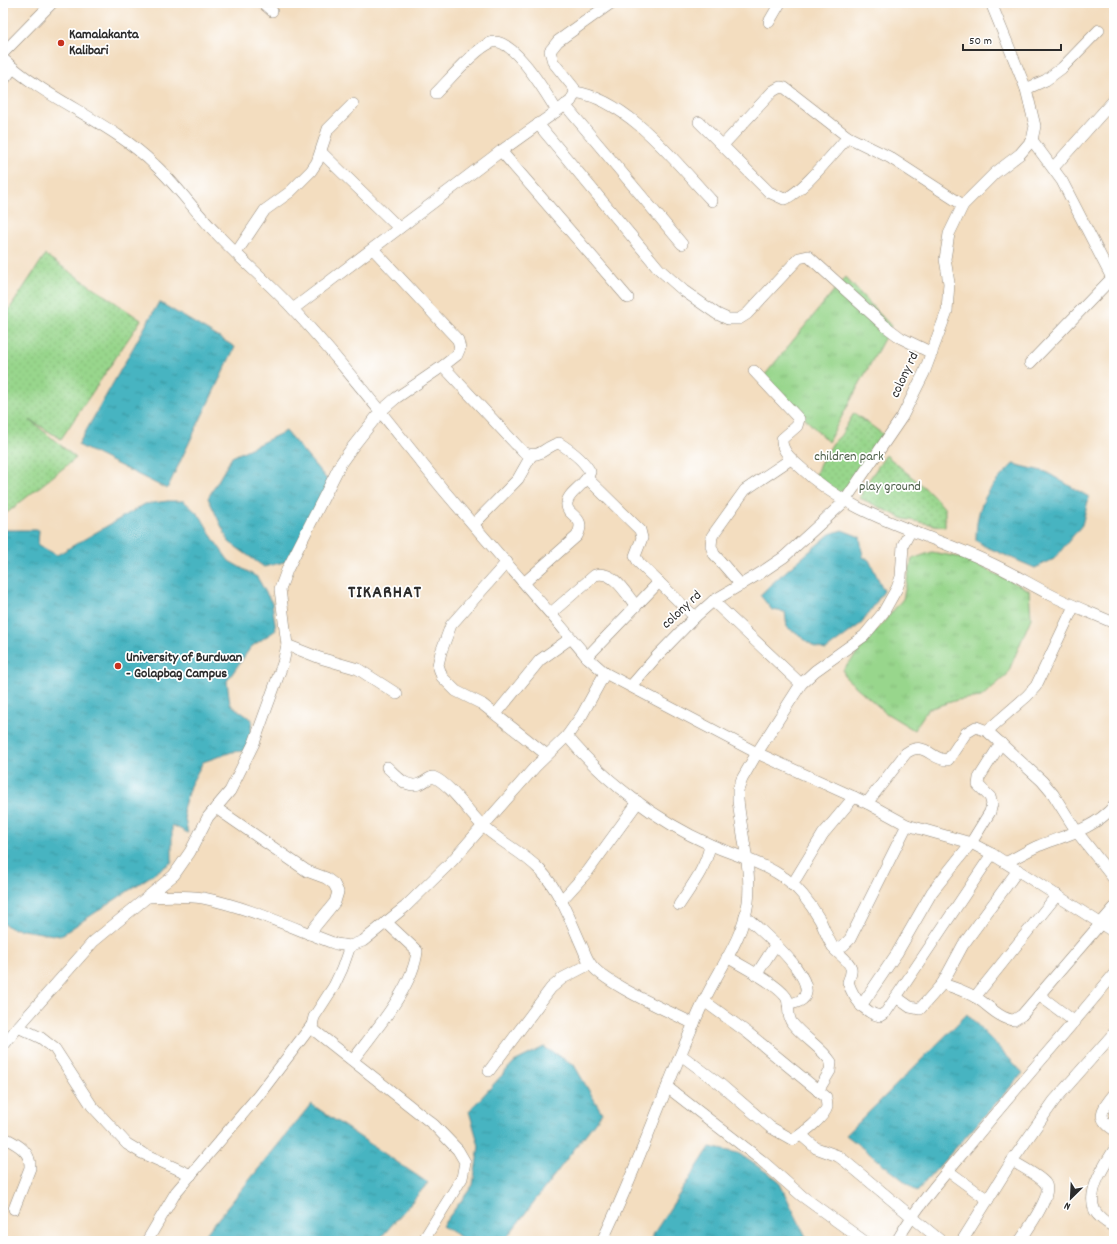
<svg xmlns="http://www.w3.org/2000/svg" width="1117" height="1244" font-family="Dekko,sans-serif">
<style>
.grass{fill:url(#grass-tufts);stroke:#62805c}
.park{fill:url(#park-dots);stroke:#62805c}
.water{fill:url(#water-ripples);stroke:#387076}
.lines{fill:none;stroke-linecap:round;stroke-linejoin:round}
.minor-casing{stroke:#8f8475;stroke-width:12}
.minor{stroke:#fff;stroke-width:11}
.poi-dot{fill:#c8321e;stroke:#fff;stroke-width:1.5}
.labels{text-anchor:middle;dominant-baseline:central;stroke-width:3.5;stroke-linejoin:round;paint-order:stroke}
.poi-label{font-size:14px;font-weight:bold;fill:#2b2b2b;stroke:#fff;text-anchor:start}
.street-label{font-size:14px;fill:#2b2b2b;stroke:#fff}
.park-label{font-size:14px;fill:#4c5e48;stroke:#fff}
.district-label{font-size:18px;font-weight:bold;letter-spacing:1px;fill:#2b2b2b;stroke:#fff}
</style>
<defs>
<pattern id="grass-tufts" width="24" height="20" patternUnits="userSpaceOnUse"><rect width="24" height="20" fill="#98d68c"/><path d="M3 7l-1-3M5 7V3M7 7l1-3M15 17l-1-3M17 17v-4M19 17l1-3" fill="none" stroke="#83b879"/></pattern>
<pattern id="park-dots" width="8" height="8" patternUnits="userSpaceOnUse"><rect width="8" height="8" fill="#98d68c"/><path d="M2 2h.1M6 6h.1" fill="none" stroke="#83b879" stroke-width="1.8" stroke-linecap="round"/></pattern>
<pattern id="water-ripples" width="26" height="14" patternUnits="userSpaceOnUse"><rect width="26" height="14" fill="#46b4c1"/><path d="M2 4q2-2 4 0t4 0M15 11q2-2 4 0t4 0" fill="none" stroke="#3b939d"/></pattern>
</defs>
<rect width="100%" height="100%" fill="#fff"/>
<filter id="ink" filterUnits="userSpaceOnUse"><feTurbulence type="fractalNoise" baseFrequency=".025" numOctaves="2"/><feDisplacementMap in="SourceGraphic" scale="8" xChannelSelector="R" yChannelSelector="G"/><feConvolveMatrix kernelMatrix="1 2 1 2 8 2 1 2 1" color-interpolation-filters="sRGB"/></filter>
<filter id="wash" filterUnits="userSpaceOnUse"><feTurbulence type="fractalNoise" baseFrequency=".012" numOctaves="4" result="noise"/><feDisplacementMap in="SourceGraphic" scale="16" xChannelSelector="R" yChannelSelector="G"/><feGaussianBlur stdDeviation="0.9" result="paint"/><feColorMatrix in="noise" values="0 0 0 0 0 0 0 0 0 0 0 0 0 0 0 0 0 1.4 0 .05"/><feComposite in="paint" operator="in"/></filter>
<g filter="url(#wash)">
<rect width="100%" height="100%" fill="#f3ddbf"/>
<g class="grass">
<polygon points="845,277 891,326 828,442 764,376"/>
<polygon points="932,552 963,558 1029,590 1031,618 1007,675 981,697 957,700 928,709 914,730 886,713 845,677 843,670 903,599 912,559"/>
</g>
<g class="park">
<polygon points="45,255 141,320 61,439 30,420 76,458 3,516 3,319"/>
<polygon points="854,413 884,435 844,498 815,477 819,466 833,443 841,435"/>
<polygon points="886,455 932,494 945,509 945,527 904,519 860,498 864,487"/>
</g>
<g class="water">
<polygon points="159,302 235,347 167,489 78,445"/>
<polygon points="286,431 330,483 288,561 264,567 229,542 208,498 232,457"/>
<path d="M1013,464L1046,472L1089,497L1082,525L1054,559L1035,568L984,546L976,540C976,503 988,489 1013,464Z"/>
<polygon points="168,501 184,501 201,517 214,540 229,561 257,577 272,603 276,630 251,647 227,681 230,704 252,720 250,739 244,751 232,752 203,762 190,786 183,809 188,833 172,825 172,862 60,936 10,928 3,923 3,530 39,530 38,545 57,555 145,504"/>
<polygon points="842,530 860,537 863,557 869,560 884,591 862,623 826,650 815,647 787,627 785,612 772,610 760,595 778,578 830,534"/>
<polygon points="967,1014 1023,1073 917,1191 846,1135"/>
<polygon points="544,1047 574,1065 602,1113 504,1241 467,1241 442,1226 473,1185 479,1146 469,1111 514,1062"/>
<polygon points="311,1104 428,1183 378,1241 200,1241"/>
<polygon points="710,1147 738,1153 778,1180 808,1241 651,1241 654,1233"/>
</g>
</g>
<g filter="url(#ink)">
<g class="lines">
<defs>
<g id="minor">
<polyline points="263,3 272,11"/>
<polyline points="769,22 780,3"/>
<polyline points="3,53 52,3"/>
<path d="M3,59C48,101 110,121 155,165C178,186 195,212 217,234C241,260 268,282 292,308C345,365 392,427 441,487C489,544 539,599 587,657L605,673L757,753L867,803L907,825L971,843L992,854L1114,932"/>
<polyline points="3,81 13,68"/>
<polyline points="1026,89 1046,80 1062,68 1099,30"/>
<path d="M575,92C629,100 676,163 712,201"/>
<path d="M436,93C449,80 474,50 490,43C511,33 547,95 557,111"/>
<polyline points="565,105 682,244"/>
<path d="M699,122L769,192L784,199C802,193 834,152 848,137"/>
<polyline points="538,124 659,269 684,291 717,314 728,319 739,319 747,314 799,258 808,256 885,326 901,338 932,353"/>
<polyline points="1032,140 1062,181 1114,282"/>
<polyline points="723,145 773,91 780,87 785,88 848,137 889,157 963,205"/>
<polyline points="501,151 628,298"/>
<polyline points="321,152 399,228"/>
<polyline points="1053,168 1114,100"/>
<polyline points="236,253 265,210 290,192 311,171 317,162 328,129 353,104"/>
<polyline points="293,309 501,151 571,101 575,92 574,88 553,62 550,51 558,41 611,3"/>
<polyline points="1030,363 1112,278"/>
<path d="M443,366L523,452C541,460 543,447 559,443C570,450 584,460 590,472C586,485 568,492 567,503C565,517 588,515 577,536L525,582"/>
<path d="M754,371L799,419L797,426L782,439C781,450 791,459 799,466C851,517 922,531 986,561C1009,571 1031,585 1053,596C1073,606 1094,614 1114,623"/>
<polyline points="588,479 640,530 642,538 635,556 639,563 695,617"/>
<polyline points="474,524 518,479 531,456"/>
<polyline points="507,562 451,625 441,652 438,665 442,677 456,691 482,704 547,755"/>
<polyline points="741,585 714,554 711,546 712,536 745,490 791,459"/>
<polyline points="713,601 801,684"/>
<path d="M551,613L595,575C614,570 625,593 636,606"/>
<polyline points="287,645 320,658 358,669 397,694"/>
<polyline points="587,657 659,582"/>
<polyline points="631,686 657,656 695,617 713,601 759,574 784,557 844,502 902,417 924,373 947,311 949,283 945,259 949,234 963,205 995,173 1020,154 1032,140 1035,126 1026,89 991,3"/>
<polyline points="496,714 540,660 571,638"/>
<polyline points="987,731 1027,696 1036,686 1074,606"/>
<path d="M567,736C604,781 657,821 711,845C734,855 759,861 780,875C796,884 811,904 820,920C825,930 828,941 835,950C840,955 849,961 851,968C852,973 850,977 848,982C853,997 864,1013 880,1016L886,1012L992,854"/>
<path d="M387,767C395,774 406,789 419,784C424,783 428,778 433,777C449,783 467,810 480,823C497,841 522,851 540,870C559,890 570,919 581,944C584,950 586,958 590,963C602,983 671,1012 694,1024"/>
<path d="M867,803L906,753C926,740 930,760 948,760L966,733L976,727L987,731L1042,781L1053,794L1077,832L1114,879"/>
<polyline points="216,808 307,871 326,878 334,884 338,892 335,902 309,934"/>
<path d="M1007,862C1017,857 1027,851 1038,846C1066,835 1094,829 1114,806"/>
<polyline points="792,885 823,834 854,797"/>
<path d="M148,897C166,896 184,895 203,898C248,907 293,928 336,944L350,946L363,941L405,907L452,861L535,767L567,736L582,715L605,673"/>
<polyline points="561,901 588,871 638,802"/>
<path d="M679,905C692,885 706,868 710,845"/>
<path d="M745,916C757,927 843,998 788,1004"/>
<polyline points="350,946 342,969 334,986 314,1017 312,1025 315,1031 434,1125 458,1150 465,1162 462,1178 423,1241"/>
<polyline points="836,950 844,945 850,939 907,825"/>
<path d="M727,957C742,966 776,983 786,997C791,1005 786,1015 792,1023C804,1038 821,1047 831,1062L830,1071L818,1091"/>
<polyline points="756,975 776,944"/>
<polyline points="942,984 963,945 1018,870"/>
<polyline points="1039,995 1075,1022"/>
<path d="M896,997L910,1007L920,1009L942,984C954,987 966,992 977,998C989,1006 1000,1019 1014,1020L1022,1015L1114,908"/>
<polyline points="975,997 1057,895"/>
<polyline points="861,1006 897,953 932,892 971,843 990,812 992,804 990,797 978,785 979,778 1001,743"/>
<polyline points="18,1027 41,1038 55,1049 92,1106 127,1144 142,1153 191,1175"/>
<polyline points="3,1046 18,1027 93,942 174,875 190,852 208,817 230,791 254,743 283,663 287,645 280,589 287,570 341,463 351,449 381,411 396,398 443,366 457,355 460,348 458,340 373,249"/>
<path d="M681,1055L720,1084L770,1127L793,1140C802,1134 824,1118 827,1107C827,1104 826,1100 826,1097L748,1033L704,1001"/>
<path d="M353,1060C374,1032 414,986 417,951L386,922"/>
<polyline points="489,1071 551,988 563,978 590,964"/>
<polyline points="667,1087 761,1160 802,1196 864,1241"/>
<path d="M1114,1094C1103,1109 1094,1117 1114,1130"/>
<polyline points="801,1135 816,1148 838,1156 846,1162 941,1241"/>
<path d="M3,1137C16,1144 31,1150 30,1168L14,1209"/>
<path d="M1114,1150C1104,1166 1086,1192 1095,1211C1099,1218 1107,1223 1114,1227"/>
<path d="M1012,1161C1021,1166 1039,1176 1045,1183C1054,1194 1027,1230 1020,1241"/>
<polyline points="948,1171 988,1200"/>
<polyline points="147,1241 176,1192 258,1096 312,1025"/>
<path d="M602,1241C640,1163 667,1080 704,1001C719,969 743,939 748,902C752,872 741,831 738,800V790L742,779L757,753L801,684L815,671L864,636L883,613L897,588L901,577L903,545L910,532"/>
<path d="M897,1241C915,1209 938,1182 962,1154C1011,1093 1064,1035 1114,974"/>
<polyline points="962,1241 1012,1161 1054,1101 1114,1033"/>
</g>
</defs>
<use href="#minor" class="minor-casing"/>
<use href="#minor" class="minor"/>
</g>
</g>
<g class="poi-dot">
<circle cx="61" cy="43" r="4"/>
<circle cx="118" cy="666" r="4"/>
</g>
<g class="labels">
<g class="poi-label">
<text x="69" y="35">Kamalakanta<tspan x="69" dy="16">Kalibari</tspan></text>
<text x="126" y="658">University of Burdwan<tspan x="126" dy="16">- Golapbag Campus</tspan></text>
</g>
<g class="street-label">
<text transform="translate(905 375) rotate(-65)">colony rd</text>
<text transform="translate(682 610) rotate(-43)">colony rd</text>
</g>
<g class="park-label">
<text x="849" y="457">children park</text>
<text x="890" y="487">play ground</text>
</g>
<g class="district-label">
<text x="385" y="593">TIKARHAT</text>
</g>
</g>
<rect width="1117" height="1244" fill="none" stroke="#fff" stroke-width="16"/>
<g transform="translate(1071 1198) rotate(204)" stroke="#ffffff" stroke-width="3" paint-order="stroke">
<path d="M0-3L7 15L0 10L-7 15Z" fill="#2b2b2b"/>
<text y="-6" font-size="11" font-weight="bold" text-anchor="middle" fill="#2b2b2b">N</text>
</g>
<path d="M963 44v6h98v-6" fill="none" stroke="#2b2b2b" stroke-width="2"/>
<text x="969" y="44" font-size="12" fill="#2b2b2b" stroke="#ffffff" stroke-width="3" paint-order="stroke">50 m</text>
</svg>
